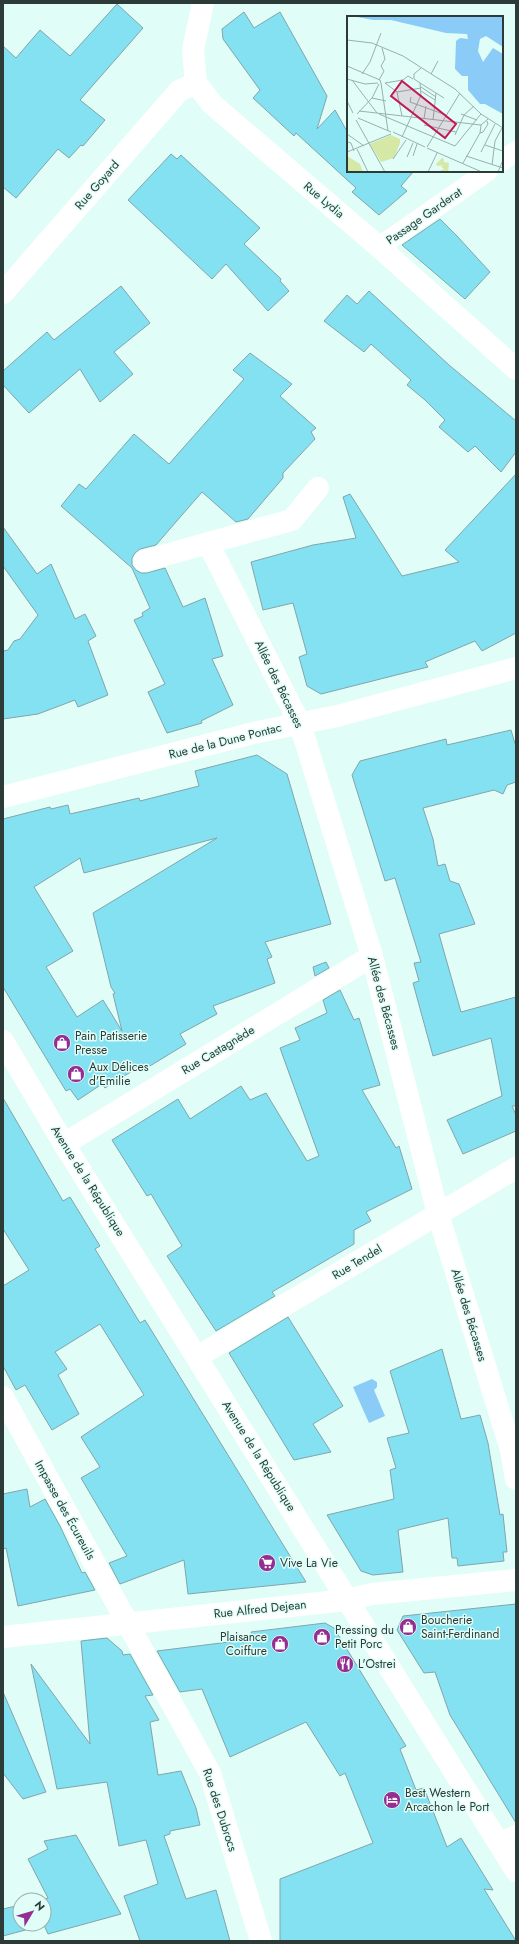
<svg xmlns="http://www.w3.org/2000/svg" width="519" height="1944" font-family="Jost,sans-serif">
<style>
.water{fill:#8acbf8}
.building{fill:#84e1f1;stroke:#81a5ac;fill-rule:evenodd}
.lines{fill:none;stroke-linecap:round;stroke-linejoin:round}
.pedestrian{stroke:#fff;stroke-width:20}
.minor{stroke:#fff;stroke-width:22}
.labels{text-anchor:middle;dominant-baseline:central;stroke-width:3;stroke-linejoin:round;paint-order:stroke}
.street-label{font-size:12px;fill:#2c3b38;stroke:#e0fef7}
.poi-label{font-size:12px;fill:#2c3b38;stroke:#e0fef7;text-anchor:start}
.inset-road{fill:none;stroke:#98b0ab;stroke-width:1}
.view{fill:#c2185b;fill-opacity:0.15;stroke:#c2185b;stroke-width:2}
.inset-edge{fill:none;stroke:#2c3b38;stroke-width:2}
</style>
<rect width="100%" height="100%" fill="#e0fef7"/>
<polygon class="water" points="372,1379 377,1382 377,1387 374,1390 385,1416 369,1423 353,1387"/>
<g class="building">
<polygon points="117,4 143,28 80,100 105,120 83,146 81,145 69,158 58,149 16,198 3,187 3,46 16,58 40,30 70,56"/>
<polygon points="244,12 254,28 280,12 327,96 317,129 335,110 348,133 348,171 414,171 401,186 407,191 379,215 352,192 356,188 296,133 294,136 253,98 260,90 223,39 222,29"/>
<polygon points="171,154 177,159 181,155 260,228 244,244 281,279 280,281 289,291 268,311 226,264 212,279 128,200"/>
<polygon points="440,219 457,236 490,272 465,299 402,245"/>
<polygon points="121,286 150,323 114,352 133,374 100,402 80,369 29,413 3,385 3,371 47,332 54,340"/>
<polygon points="369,291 449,365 516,421 516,452 501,472 475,446 468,452 439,427 445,420 425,400 407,385 411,380 371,344 364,352 324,321 347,295 357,304"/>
<polygon points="250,353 292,384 280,396 316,428 311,432 315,439 283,473 283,478 248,519 236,522 202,492 156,545 140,549 135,553 132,558 132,565 136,570 141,573 147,573 165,568 183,607 205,598 223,656 212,659 233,705 201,721 202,723 167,733 148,692 165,684 134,620 143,616 142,613 150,608 132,568 61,506 79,484 86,489 134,434 169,464 244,379 233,370"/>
<polygon points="516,474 516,633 482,651 475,641 425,662 428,667 321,694 307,686 299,657 307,654 293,603 263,610 251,562 313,545 356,538 343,497 350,494 402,576 459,562 445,550"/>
<polygon points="3,527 37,574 51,564 75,619 85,614 96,636 88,641 108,695 78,707 75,700 38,714 3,719 3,651 8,650 14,641 20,639 38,615 3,566"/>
<polygon points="511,730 516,747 516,782 507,785 503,794 494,790 423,808 433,839 438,866 445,864 450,881 459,884 475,924 439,934 461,1012 516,997 516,1106 512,1106 516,1115 516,1131 463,1154 447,1120 502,1096 491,1038 433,1056 413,983 419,981 414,963 421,962 395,878 385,881 352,775 360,761 446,739 447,745"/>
<path d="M257,755L287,774L331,924L265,942L272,957L267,959L275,983L213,1006L217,1014L180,1034L186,1044L140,1072L137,1068L105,1088L102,1084L78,1100L70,1089L66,1091L3,987V819L50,807L51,809L68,805L70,814L139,798L140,801L199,786L195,771ZM217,838L93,913L111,987L115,993L113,994L122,1031L103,1000L77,1017L46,967L73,951L34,887L80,858L84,873Z"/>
<polygon points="326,962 329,968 315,976 313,967"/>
<polygon points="340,990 354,1020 359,1018 380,1085 362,1090 396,1148 399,1146 412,1189 366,1212 371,1221 354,1230 354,1244 272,1292 275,1296 216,1331 167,1256 182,1246 151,1194 147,1196 112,1140 178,1099 190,1119 241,1086 250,1100 266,1093 307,1161 319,1156 280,1048 300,1040 295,1028 327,1013 323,1000"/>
<polygon points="3,1098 63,1201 70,1197 100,1246 95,1249 140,1323 145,1320 306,1582 188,1594 184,1560 120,1584 109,1563 127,1556 81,1478 100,1467 81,1437 144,1395 100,1324 55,1352 67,1369 58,1375 79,1414 52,1430 25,1385 16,1390 3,1366 3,1286 29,1270 3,1229"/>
<polygon points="288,1317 343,1406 313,1424 331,1452 294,1460 229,1353"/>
<polygon points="442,1349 461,1419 480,1415 488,1443 500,1515 503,1514 507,1552 503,1552 504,1561 458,1566 457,1558 452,1558 448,1518 398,1530 403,1572 373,1575 361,1571 327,1515 394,1499 390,1470 396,1468 387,1438 409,1433 390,1371"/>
<polygon points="27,1489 30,1507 45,1499 60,1526 82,1573 85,1572 95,1590 18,1606 6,1548 3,1549 3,1494"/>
<polygon points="516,1604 516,1823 450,1715 435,1672 424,1673 397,1630 403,1616"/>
<polygon points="325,1623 334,1628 406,1746 400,1749 416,1790 424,1788 447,1847 461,1838 493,1890 484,1889 516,1941 280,1941 280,1879 373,1843 345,1773 340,1776 306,1722 230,1757 202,1689 180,1692 157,1651 253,1639 251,1632"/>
<polygon points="107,1638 122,1651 123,1655 130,1654 153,1695 145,1696 159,1720 150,1722 158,1775 181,1771 196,1808 200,1825 170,1831 170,1834 164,1836 186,1899 216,1890 230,1941 140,1941 124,1896 158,1884 146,1840 119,1846 107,1782 57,1789 31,1664 90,1744 81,1641"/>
<polygon points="3,1692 46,1792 23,1799 3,1773"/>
<polygon points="76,1835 121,1914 48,1934 44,1925 3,1936 3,1909 20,1905 20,1924 44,1924 44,1900 41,1900 48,1898 28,1859 48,1849 44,1841"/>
</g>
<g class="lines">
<g class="pedestrian">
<polyline points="502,161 516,151"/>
<polyline points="379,247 488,171"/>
<polyline points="498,1843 516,1835"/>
</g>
<g class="minor">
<polyline points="203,3 193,50 196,83 212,104 379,247 516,369"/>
<polyline points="3,293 179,91 196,83"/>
<polyline points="318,488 292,520 208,543 300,724 372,956 438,1214 511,1450 516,1479"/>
<polyline points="144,561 208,543"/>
<polyline points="3,797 258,732 337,716 516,668"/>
<polyline points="3,1041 64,1144 516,1871"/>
<polyline points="64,1144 372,956"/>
<polyline points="197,1357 516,1168"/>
<polyline points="3,1397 210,1773 261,1941"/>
<polyline points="3,1637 347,1600 372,1594 516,1580"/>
</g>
</g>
<defs>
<symbol id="shop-disc" viewBox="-11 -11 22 22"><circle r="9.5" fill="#942e92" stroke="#e0fef7"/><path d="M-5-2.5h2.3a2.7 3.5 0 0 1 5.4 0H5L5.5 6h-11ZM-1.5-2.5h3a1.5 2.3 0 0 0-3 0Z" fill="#fff"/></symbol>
<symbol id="supermarket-disc" viewBox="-11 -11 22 22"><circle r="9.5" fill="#942e92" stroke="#e0fef7"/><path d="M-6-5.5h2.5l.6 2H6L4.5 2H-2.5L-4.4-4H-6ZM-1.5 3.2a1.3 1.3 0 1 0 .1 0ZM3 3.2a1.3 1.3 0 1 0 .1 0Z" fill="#fff"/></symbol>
<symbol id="restaurant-disc" viewBox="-11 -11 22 22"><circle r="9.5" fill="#942e92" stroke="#e0fef7"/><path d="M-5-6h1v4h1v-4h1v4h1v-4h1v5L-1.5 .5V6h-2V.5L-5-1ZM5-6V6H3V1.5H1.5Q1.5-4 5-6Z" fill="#fff"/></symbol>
<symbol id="hotel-disc" viewBox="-11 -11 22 22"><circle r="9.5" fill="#942e92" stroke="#e0fef7"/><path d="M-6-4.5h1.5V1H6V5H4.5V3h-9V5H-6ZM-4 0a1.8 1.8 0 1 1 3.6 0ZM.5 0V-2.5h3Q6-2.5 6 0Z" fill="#fff"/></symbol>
</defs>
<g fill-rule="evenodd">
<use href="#shop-disc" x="52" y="1033" width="20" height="20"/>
<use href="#shop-disc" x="66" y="1064" width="20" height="20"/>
<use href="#supermarket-disc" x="257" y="1553" width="20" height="20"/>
<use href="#shop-disc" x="398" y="1617" width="20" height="20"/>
<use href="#shop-disc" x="312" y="1627" width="20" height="20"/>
<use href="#shop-disc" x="270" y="1634" width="20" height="20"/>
<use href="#restaurant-disc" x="335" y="1654" width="20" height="20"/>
<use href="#hotel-disc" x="382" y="1790" width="20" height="20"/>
</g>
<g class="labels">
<g class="street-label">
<text transform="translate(97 185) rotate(-49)">Rue Goyard</text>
<text transform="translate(324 200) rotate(40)">Rue Lydia</text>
<text transform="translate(424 216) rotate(-35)">Passage Garderat</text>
<text transform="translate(279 684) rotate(64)">Allée des Bécasses</text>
<text transform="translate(225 741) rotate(-14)">Rue de la Dune Pontac</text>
<text transform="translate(384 1003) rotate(75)">Allée des Bécasses</text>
<text transform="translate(218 1050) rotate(-31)">Rue Castagnède</text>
<text transform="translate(88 1181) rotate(58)">Avenue de la République</text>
<text transform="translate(357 1262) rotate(-31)">Rue Tendel</text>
<text transform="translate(469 1315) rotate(73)">Allée des Bécasses</text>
<text transform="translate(259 1456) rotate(58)">Avenue de la République</text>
<text transform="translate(65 1510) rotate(61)">Impasse des Écureuils</text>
<text transform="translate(260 1609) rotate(-6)">Rue Alfred Dejean</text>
<text transform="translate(220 1810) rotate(72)">Rue des Dubrocs</text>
</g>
<g class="poi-label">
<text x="75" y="1036">Pain Patisserie<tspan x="75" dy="14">Presse</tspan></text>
<text x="89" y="1067">Aux Délices<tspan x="89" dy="14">d'Emilie</tspan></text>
<text x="280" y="1563">Vive La Vie</text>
<text x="421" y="1620">Boucherie<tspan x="421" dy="14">Saint-Ferdinand</tspan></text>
<text x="335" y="1630">Pressing du<tspan x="335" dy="14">Petit Porc</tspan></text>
<text x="267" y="1637" text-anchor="end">Plaisance<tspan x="267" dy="14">Coiffure</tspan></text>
<text x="358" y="1664">L'Ostrei</text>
<text x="405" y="1793">Best Western<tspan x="405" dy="14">Arcachon le Port</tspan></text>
</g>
</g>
<g transform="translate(347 16)">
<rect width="156" height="156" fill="#e0fef7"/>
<path d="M44,119L53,123V127L47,142L34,146L23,128ZM0,140L13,148L16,156H0ZM96,141L97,146L102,147L101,156H91L97,153L94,150L97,149L90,150L89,148Z" fill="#d5e8a5"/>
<path d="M5,0H156V31L139,20L133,23L131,35L136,46L146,32L156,38V98L138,88H133L121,74V60H115L108,53L109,25L113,22L121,23L120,18L99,17L44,4H26Z" fill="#8acbf8"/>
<path class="inset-road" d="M0,24L25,27L56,40L108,73L134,98L156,112M0,50L33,64L34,67M15,58L23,46L34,17M84,58L91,45M0,63L18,68L31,67M5,64L30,97M32,64L37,55L34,50L38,43L35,32M34,67L41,115M38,67L56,64L61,60L66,63M38,67L50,76M73,67L97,82M74,71L89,81M74,75L88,84M50,76L55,100M50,76L74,72M64,81L63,86L99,99M25,82L39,85M0,85L6,97M12,95L134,109M10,98L25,82L32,68M32,98L108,130L134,98M114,98L130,104M11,102L44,116M77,103L79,90M9,104L38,156M86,104L89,77M77,109L109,116M46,116L78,131M133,117L134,109L141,103M133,117L136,116L141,108L140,105M0,118L17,130M108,119L117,99L127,90M55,121L74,79L73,67L67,63V58L74,52M0,126L4,127L7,135M138,129L156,135M80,131L113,77M80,132L135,156M10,133L21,156M0,136L44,118M134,136L148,108M66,140L70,128M119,140L156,152M60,141L66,127M46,143L59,124M116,147L133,117M145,149L148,125L155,112M81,156L90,137M151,156L156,144"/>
<path class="view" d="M55,65L109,108L98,122L44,80Z"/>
<rect width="156" height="156" class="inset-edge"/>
</g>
<rect width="519" height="1944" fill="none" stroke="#2c3b38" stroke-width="8"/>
<g transform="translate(32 1912) rotate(52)"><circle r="19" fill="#e0fef7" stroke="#98b0ab"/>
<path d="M0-3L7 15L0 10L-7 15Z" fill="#942e92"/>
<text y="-6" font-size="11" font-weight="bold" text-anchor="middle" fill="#2c3b38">N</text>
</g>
</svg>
